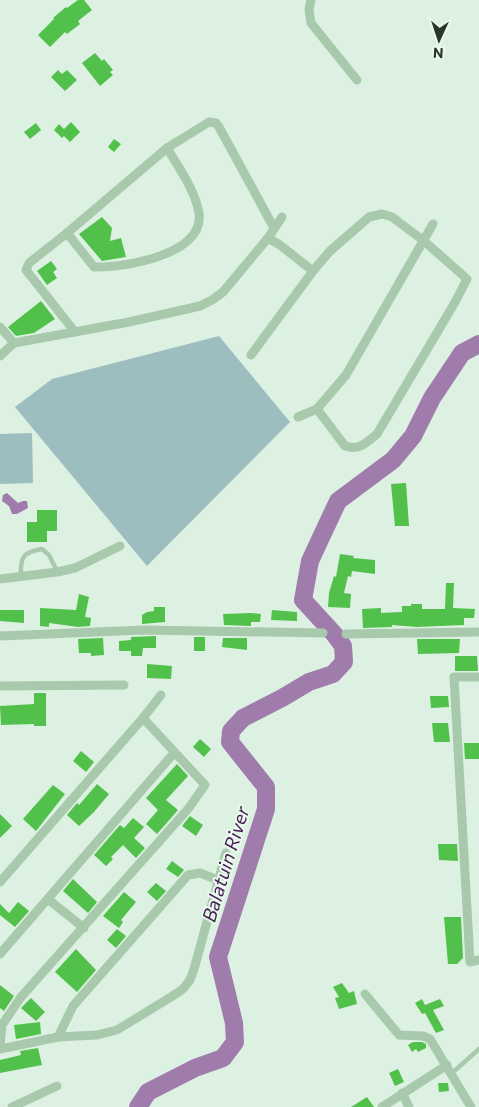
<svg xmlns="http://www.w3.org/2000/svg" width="479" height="1107" font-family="Commissioner,sans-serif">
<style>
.green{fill:#9dbebf}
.water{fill:#a07cad}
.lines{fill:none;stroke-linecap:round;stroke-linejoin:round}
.river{stroke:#a07cad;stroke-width:18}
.building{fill:#52c14b}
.lane{stroke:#a9c9ad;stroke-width:4.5}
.street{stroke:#a9c9ad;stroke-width:9}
.labels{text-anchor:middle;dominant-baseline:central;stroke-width:4;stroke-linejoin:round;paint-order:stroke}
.water-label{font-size:19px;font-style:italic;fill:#482055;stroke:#e8f9ec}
</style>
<rect width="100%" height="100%" fill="#dcf1e1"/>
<g class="green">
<polygon points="219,336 290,422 147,566 15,407 52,379"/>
<polygon points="32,433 33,483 0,484 0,434"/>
</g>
<polygon class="water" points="7,493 18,503 23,501 27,501 28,508 17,514 12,514 9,506 2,501 3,495"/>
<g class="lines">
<polyline class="river" points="138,1107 148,1092 195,1068 223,1058 235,1042 234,1023 218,957 266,809 266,787 230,742 231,731 243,718 282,698 309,682 333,674 344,662 343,646 335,635 303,600 310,561 338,501 393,460 413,436 432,398 462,353 479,344"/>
</g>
<g class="building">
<polygon points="78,0 84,0 92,10 78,21 80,24 67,34 65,32 50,47 38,35 54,19 53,18 66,7 67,8"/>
<polygon points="95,53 102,61 104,59 113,70 110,72 113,75 100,86 82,63"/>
<polygon points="58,70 62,74 67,70 77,80 65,91 51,77"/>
<polygon points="71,122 80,132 70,142 64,136 62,138 54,130 59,124 64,129"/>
<polygon points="36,123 41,130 30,139 24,132"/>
<polygon points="114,139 121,144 114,152 108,147"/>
<polygon points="102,217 112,228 110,241 121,238 126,257 102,261 79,234"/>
<polygon points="51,261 57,269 53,272 57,278 47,285 37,271"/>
<polygon points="41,301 55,319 34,333 16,336 8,327"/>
<polygon points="406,483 409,526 395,526 391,484"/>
<polygon points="37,510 57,510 57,531 47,531 47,542 27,542 27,522 37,522"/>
<polygon points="340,554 354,556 353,558 375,560 375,574 352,571 351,577 348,576 344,593 351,594 350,608 328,607 329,593 334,576 336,577"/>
<polygon points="446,583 454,583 453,608 475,609 474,618 464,618 464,625 417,627 392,625 392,627 363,628 362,609 381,608 381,613 402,612 402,606 411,606 411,604 422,604 422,609 445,609"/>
<polygon points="79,594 89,597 85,617 91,618 90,626 78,627 49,623 49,627 40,626 40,608 76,610"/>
<polygon points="154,607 165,607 165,622 142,624 142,615 147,612 154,611"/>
<polygon points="0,610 24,610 24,623 0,621"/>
<polygon points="272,610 297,612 297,621 271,620"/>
<polygon points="251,613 261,614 260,622 251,622 251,626 224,625 223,614"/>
<polygon points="156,636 156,648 143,648 142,656 131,656 131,651 119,651 119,641 131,640 131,637"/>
<rect x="194" y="637" width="11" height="14"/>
<polygon points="103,638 104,655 91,656 91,653 79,653 78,639"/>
<polygon points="223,638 247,638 247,650 222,647"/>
<polygon points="417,639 460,639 459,653 418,654"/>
<polygon points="455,656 477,656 478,671 455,671"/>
<polygon points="147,664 172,666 171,679 147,678"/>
<polygon points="34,693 46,693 46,726 34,726 34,724 1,725 0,706 34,704"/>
<polygon points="430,696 448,696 449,707 431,708"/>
<polygon points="432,723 448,723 450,742 434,742"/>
<polygon points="200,739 211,749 204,757 193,747"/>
<polygon points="464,743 479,743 479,759 465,759"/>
<polygon points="81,751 94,762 86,772 73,761"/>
<polygon points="177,764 188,776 166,800 178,810 157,834 146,824 158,810 146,798"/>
<polygon points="97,784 109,794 94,812 79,826 67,815 77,803 79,805"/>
<polygon points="53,785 65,794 36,831 23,819"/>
<polygon points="0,814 12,826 0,838"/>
<polygon points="190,816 203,825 196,836 182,826"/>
<polygon points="133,818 144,827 134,838 145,848 136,858 123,845 111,857 113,859 106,866 94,855 120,825 124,828"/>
<polygon points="438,844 457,844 458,861 439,860"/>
<polygon points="172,861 184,870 178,877 166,869"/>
<polygon points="73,879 97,902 88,913 63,891"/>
<polygon points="156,883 166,891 157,901 147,892"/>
<polygon points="124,892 136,902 121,920 123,922 119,928 103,916"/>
<polygon points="18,902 29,911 15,927 0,915 0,904 9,913"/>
<polygon points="444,917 461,917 463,958 457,964 448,964"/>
<polygon points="117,929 126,936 116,948 107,940"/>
<polygon points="76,949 96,970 77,992 55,972"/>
<polygon points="342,983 349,993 354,991 357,1004 339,1009 335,998 339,997 333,987"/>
<polygon points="0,985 14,996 4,1011 0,1008"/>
<polygon points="31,998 45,1012 36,1021 21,1008"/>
<polygon points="422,999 425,1005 440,999 444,1006 433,1010 444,1030 436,1033 425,1013 422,1014 415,1003"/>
<polygon points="40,1022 41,1034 16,1039 14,1025"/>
<polygon points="413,1042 422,1042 426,1044 426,1048 418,1052 416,1049 412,1052 408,1045"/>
<polygon points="38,1048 42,1065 0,1073 0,1060 21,1055 20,1051"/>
<polygon points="398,1069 404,1082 395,1086 389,1073"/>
<polygon points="438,1083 448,1083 449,1091 439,1092"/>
<polygon points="367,1097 374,1107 351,1107"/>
</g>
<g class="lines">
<g class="lane">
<path d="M21,577C20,558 22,552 42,549L49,555L57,571"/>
<polyline points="451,1074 479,1049"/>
</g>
<g class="street">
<polyline points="311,0 309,10 311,23 357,80"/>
<path d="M67,233L94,267C123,268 205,255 199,213C195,190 179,168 167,148"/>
<polyline points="268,238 280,245 313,271"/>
<polyline points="0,327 14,343"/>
<polyline points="75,332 26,270 29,263 67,233 167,148 209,122 216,123 219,127 274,228"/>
<path d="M251,355L313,271L330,251L369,217L382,214L392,217L424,241L467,279L454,304L377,434C367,442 359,451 345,446L317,409"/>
<polyline points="0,356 14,343 129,322 200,306 212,300 223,292 268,238 282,217"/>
<polyline points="298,417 317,409 346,375 433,224"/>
<polyline points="0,579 57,572 75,568 120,546"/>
<polyline points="346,634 479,632"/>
<polyline points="0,636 144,630 323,633"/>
<polyline points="479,677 454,677 470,962 479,960"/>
<polyline points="0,686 124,685"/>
<polyline points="0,882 143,718 161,695"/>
<polyline points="49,900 84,928"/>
<polyline points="0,954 174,753"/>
<polyline points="365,994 399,1035 423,1036 430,1039 471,1107"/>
<polyline points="58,1037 73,1006 188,875 200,873 218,880"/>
<polyline points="0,1046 2,1025 21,997 188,809 205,785 143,718"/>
<polyline points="0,1049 58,1037 97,1035 117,1030 171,997 183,989 190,980 194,969 226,853"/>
<polyline points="402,1093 409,1107"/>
<polyline points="12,1107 57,1086"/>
<polyline points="382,1107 447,1065"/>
</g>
</g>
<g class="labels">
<g class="water-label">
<text transform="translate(225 864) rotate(-73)">Balatuin River</text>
</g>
</g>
<g transform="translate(439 40) rotate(183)" stroke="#e8f9ec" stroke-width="4" paint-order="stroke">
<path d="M0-4L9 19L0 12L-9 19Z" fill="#283628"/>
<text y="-8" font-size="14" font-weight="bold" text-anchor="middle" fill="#283628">N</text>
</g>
</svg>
